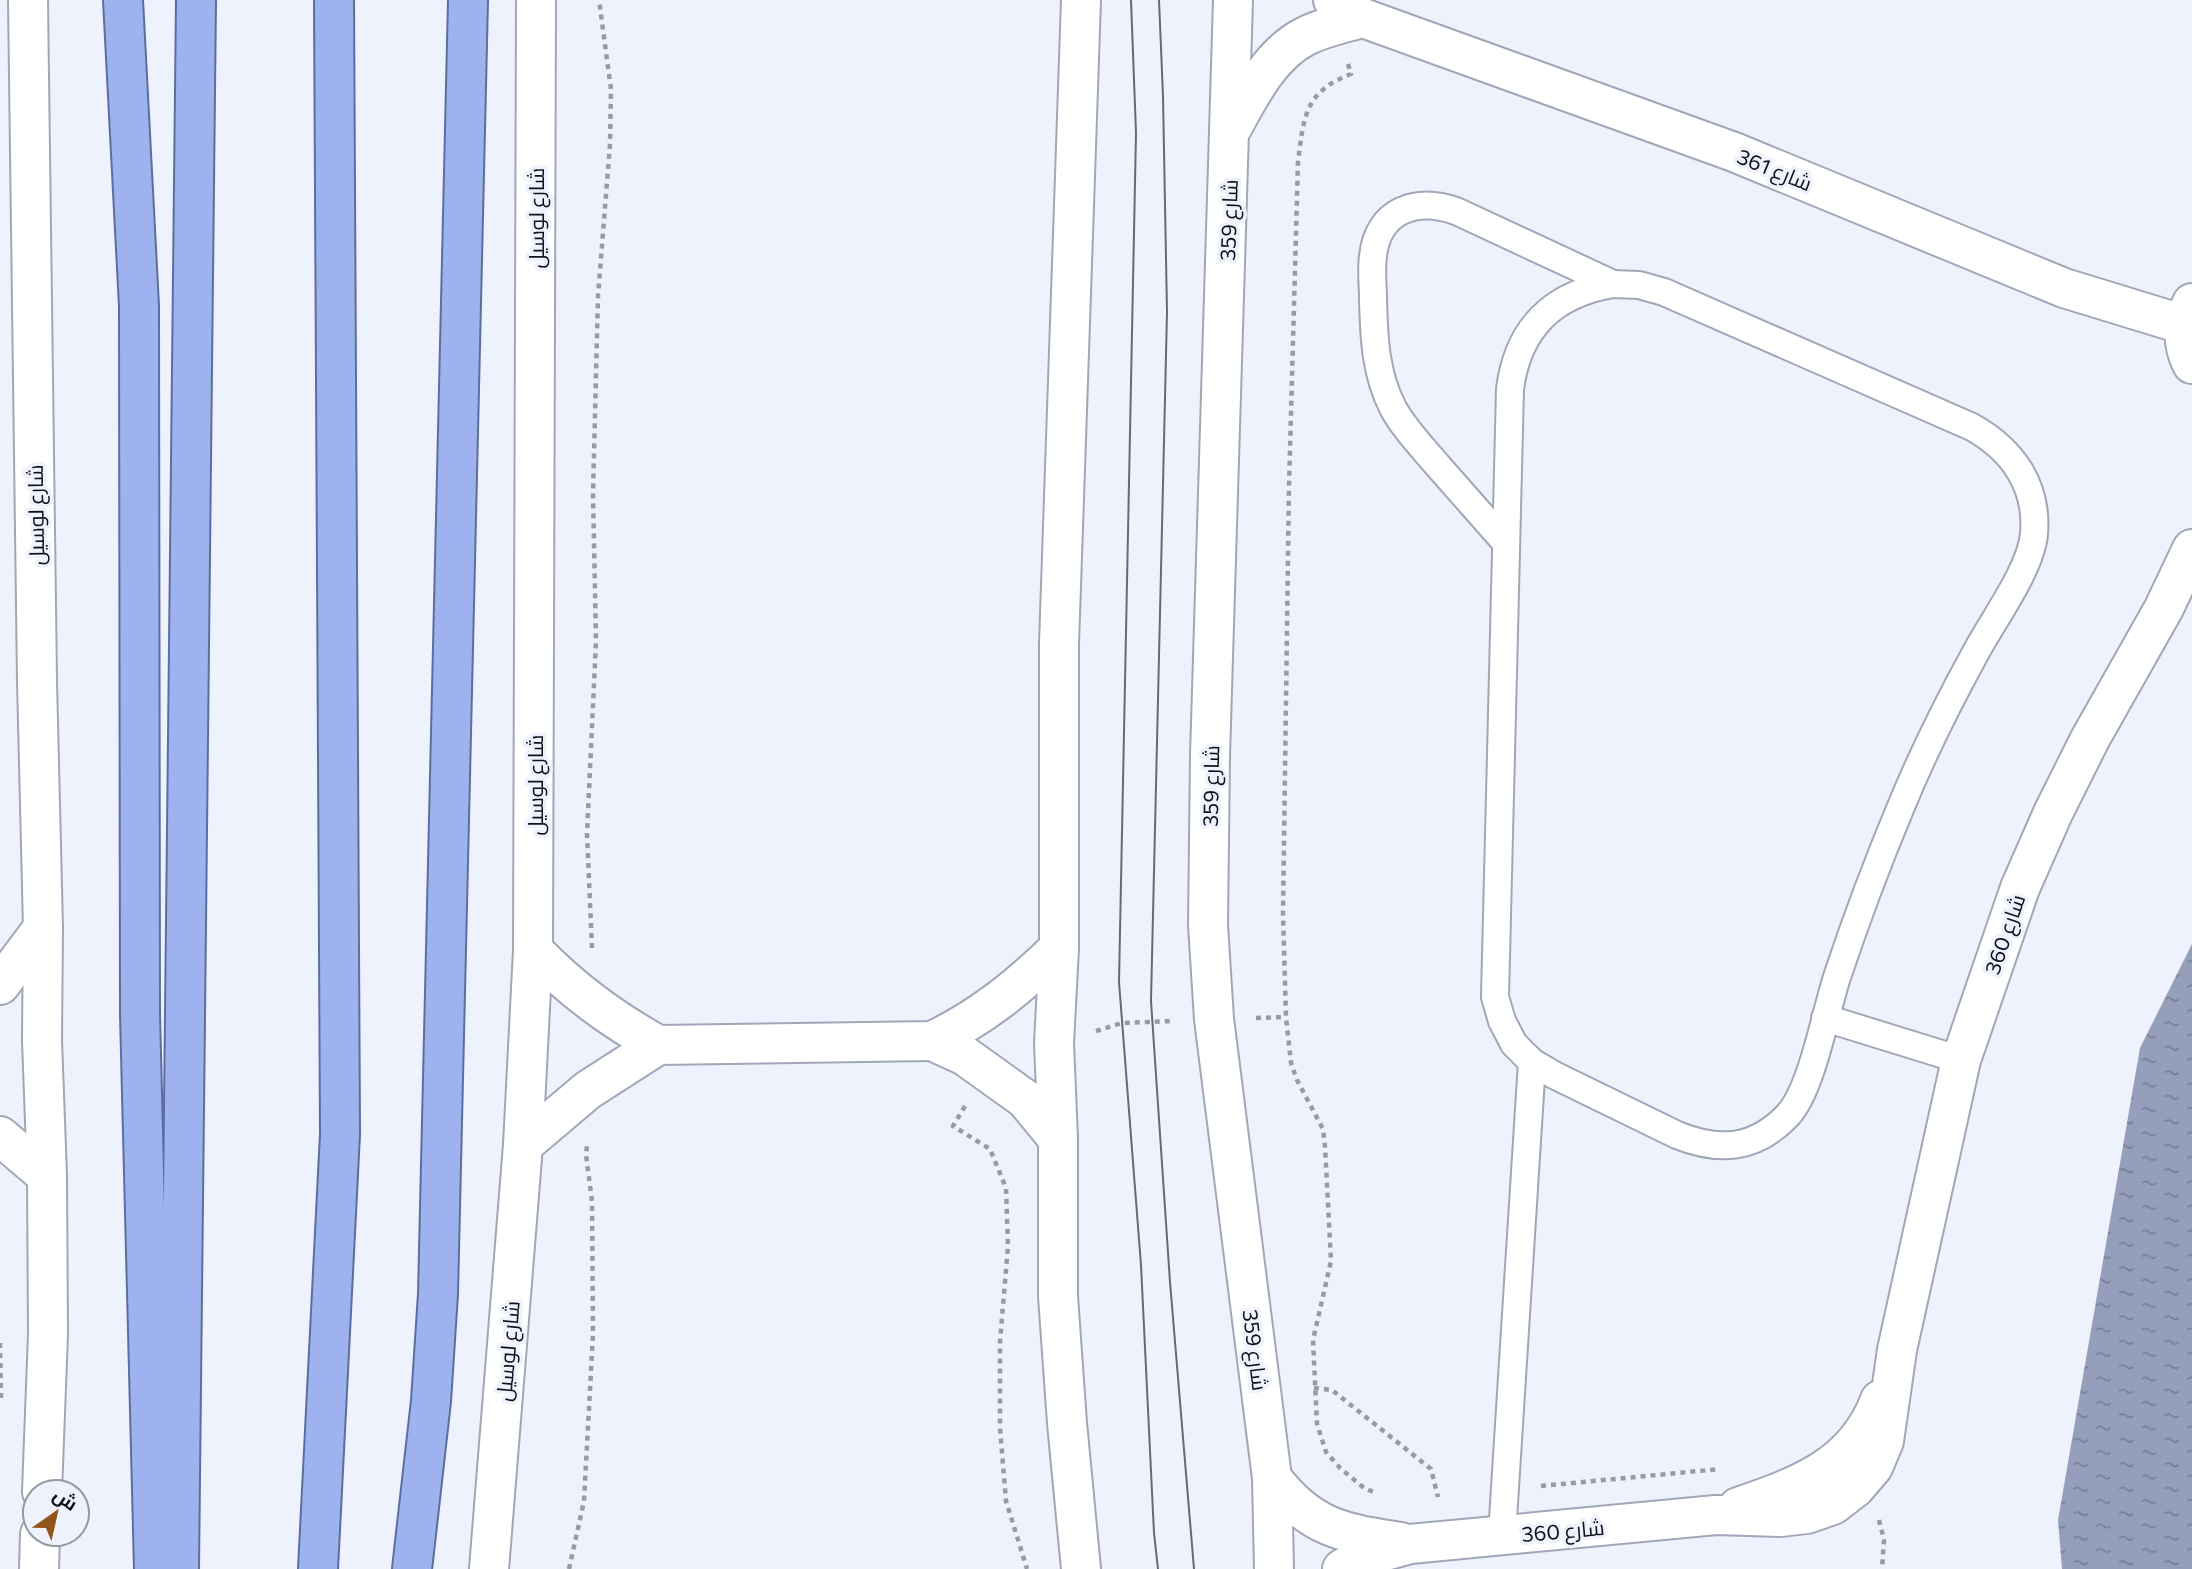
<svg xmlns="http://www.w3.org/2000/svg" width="2192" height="1569" font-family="Commissioner,Cairo,sans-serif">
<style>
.water{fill:url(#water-ripples)}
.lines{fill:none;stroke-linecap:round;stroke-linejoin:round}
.service-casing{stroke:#a1a7b8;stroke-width:30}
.minor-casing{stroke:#a1a7b8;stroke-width:42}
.tertiary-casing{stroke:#a1a7b8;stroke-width:42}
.trunk-casing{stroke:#5c6ea1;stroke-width:42}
.path{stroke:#989ba4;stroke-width:4.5;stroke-dasharray:5 5;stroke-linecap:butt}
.service{stroke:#fff;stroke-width:26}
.minor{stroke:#fff;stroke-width:38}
.tertiary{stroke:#fff;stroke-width:38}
.trunk{stroke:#9eb2f0;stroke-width:38}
.tram{stroke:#676a71;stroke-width:2}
.labels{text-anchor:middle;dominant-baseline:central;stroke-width:7;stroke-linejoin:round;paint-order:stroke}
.street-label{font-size:21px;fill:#101217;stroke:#eef2fd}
</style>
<defs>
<pattern id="water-ripples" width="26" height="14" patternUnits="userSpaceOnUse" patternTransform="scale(1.75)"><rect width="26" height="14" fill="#959fbb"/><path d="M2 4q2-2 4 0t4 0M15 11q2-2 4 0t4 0" fill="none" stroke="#788097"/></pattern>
</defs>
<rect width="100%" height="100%" fill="#eef2fd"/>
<polygon class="water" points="2192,944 2192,1569 2062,1569 2058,1520 2140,1048"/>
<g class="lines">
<defs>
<g id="service">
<path d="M1613,284L1639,285L1664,292L1972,427C2013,450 2038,486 2034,534C2031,569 1993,620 1976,652C1948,703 1922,755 1900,809C1877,864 1856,920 1837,977C1825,1014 1812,1089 1788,1115C1755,1150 1719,1152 1677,1135L1554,1075L1532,1062L1514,1044L1502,1021L1495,997L1510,389C1518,328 1553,294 1613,284Z"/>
<path d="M1506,543C1484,518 1461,492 1439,467C1423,448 1405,430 1393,408C1375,373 1374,337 1373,299C1373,285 1371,270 1373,256C1378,210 1416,197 1456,211L1613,284"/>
<polyline points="1825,1018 1961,1060"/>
<polyline points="1502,1535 1532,1062"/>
</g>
<g id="minor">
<polyline points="1081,0 1059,644 1059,948 1054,1043 1058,1139 1058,1296 1067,1423 1081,1569"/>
<polyline points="1233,0 1210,756 1208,925 1214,1019 1272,1478 1274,1569"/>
<polyline points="1333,0 1363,18 1734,152 2064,288 2185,325"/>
<path d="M1232,128C1250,95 1271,53 1306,36C1324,27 1344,23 1363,18"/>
<path d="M2192,303C2182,321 2182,345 2192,364"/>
<path d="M533,950C572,990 610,1018 658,1045"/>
<polyline points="0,985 43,928"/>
<polyline points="932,1041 965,1056 1025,1099 1058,1139"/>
<polyline points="0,1136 47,1176"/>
<path d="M523,1145L588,1090L658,1045L932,1041C981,1018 1020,986 1059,948"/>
<path d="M1272,1478C1310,1528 1342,1533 1401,1542"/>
<path d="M1738,1507C1799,1486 1855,1467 1880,1400"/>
<polyline points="1342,1569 1360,1558 1410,1544 1716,1515 1780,1517 1807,1514 1833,1505 1855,1488 1873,1467 1884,1441 1897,1350 1961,1060 2020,888 2053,813 2090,739 2164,608 2192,549"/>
</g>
<g id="tertiary">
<polyline points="28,0 37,681 43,928 42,1040 47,1176 48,1334 42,1492"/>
<polyline points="39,1569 40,1534"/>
<polyline points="489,1569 523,1145 533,950 536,0"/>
</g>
<g id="trunk">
<polyline points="123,0 139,306 140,1014 154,1569"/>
<polyline points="179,1569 196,0"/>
<polyline points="318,1569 340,1134 334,0"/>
<polyline points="412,1569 431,1401 438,1294 468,0"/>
</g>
</defs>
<use href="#service" class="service-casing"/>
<use href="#minor" class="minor-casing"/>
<use href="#tertiary" class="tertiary-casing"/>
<use href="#trunk" class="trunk-casing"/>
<g class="path">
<path d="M1348,64L1351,74C1304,92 1304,117 1298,161L1289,486L1283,914L1286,1017L1291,1063L1297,1080L1323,1129L1325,1146L1331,1261L1313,1340L1317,1424L1326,1452L1340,1468L1364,1488L1376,1493"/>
<polyline points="592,948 587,834 596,641 593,494 598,296 610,144 611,89 599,0"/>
<polyline points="1256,1018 1286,1017"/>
<polyline points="1096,1031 1122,1023 1174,1021"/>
<polyline points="965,1106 953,1126 990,1149 1006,1188 1008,1246 1000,1341 1000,1428 1006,1501 1027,1569"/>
<polyline points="0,1343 1,1398"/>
<polyline points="1314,1388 1332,1390 1431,1469 1438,1497"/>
<polyline points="1541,1486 1720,1469"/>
<polyline points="1879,1520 1884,1540 1882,1569"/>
<polyline points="569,1569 584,1501 593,1334 592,1201 586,1155 587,1145"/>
</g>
<use href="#service" class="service"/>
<use href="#minor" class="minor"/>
<use href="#tertiary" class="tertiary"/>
<use href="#trunk" class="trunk"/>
<g class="tram">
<polyline points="1131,0 1136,133 1119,982 1141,1265 1154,1533 1158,1569"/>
<polyline points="1159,0 1163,96 1167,312 1151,1001 1170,1282 1194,1569"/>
</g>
</g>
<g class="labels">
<g class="street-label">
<text transform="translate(1775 169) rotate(22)">شارع 361</text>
<text transform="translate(535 218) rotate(-90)">شارع لوسيل</text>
<text transform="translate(1228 220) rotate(-88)">شارع 359</text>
<text transform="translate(35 515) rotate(-91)">شارع لوسيل</text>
<text transform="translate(534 785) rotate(-90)">شارع لوسيل</text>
<text transform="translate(1210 786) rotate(-89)">شارع 359</text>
<text transform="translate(2004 934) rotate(-71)">شارع 360</text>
<text transform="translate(1256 1350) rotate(83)">شارع 359</text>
<text transform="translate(507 1351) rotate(-85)">شارع لوسيل</text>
<text transform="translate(1563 1530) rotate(-5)">شارع 360</text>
</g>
</g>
<g transform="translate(56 1513) rotate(34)"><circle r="33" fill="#eef2fd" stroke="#9598a1" stroke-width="2"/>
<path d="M0-5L12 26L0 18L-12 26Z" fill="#925419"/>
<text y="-10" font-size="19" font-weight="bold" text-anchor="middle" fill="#101217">ش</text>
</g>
</svg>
